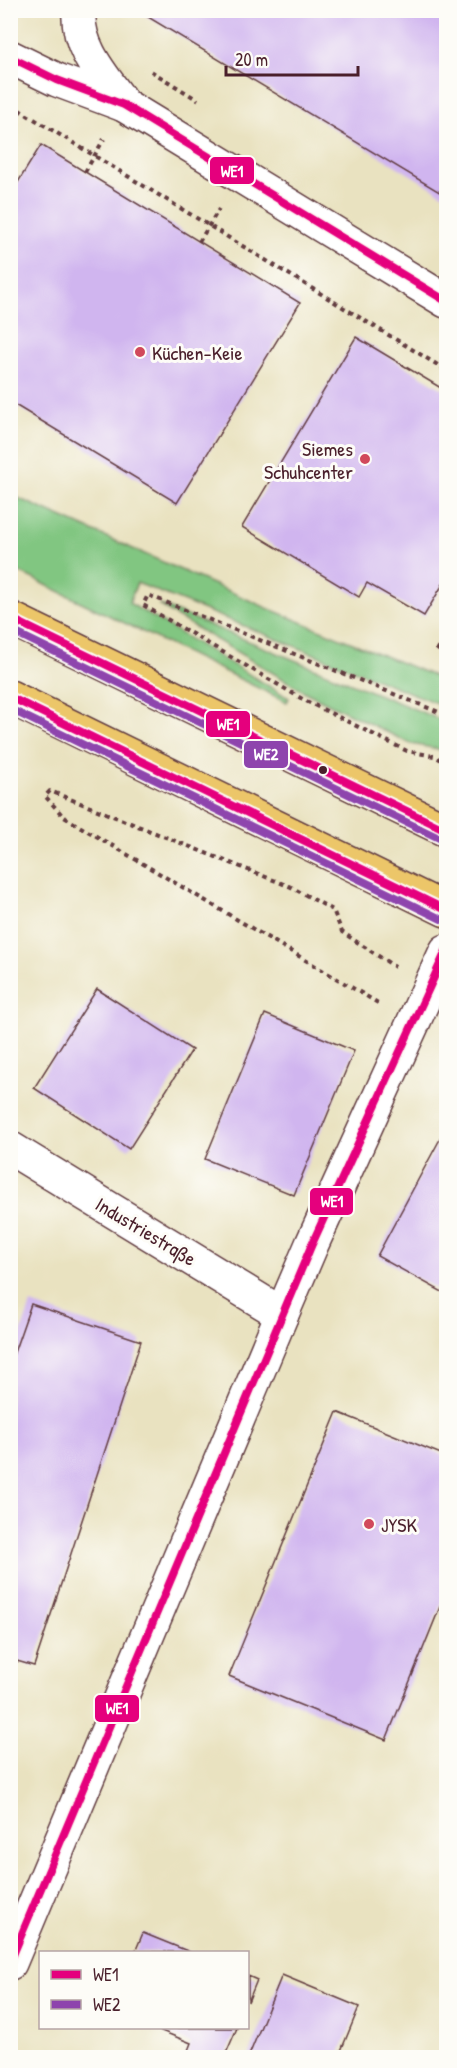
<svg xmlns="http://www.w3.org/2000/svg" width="457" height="2068" font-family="'Patrick Hand',sans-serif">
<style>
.green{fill:#81c681;stroke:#667256;stroke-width:1.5}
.building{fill:#d0b5ef}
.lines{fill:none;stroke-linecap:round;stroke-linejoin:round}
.minor-casing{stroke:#623c41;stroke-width:36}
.primary-casing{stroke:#623c41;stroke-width:36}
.path{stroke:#623c41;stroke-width:4;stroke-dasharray:4.5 4.5;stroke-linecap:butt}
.minor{stroke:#fff;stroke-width:33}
.primary{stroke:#ecc669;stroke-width:33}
.bus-1-casing{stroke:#fdfcf7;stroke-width:12}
.bus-2-casing{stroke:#fdfcf7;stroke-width:12}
.bus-1{stroke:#e5007d;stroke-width:8}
.bus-2{stroke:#8e44ad;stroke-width:8}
.poi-dot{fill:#d1495b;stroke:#fdfcf7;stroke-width:2}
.bus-dot{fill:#4a1f2b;stroke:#fdfcf7;stroke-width:2}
.labels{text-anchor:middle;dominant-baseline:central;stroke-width:6;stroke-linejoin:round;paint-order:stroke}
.poi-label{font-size:20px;fill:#4a1f2b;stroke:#fdfcf7;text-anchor:start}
.street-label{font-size:20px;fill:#4a1f2b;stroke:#fdfcf7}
.line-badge{stroke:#fdfcf7;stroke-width:2}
.badge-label{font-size:16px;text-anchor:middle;font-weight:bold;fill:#fff}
</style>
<rect width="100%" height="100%" fill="#fdfcf7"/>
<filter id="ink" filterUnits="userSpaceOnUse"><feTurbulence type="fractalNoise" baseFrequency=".0167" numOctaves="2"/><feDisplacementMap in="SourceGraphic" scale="12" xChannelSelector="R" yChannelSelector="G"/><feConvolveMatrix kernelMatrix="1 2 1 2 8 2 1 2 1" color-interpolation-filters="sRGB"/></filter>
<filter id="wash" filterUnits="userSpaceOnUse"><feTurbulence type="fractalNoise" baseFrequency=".008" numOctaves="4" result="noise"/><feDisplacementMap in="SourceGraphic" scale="24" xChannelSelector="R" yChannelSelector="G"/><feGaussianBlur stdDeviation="1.35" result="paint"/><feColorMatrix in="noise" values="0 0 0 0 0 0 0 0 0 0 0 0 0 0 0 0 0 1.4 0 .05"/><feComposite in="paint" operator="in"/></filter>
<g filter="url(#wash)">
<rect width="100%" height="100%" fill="#e9e2c0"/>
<g class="green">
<polygon points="11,495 267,608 446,681 446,707 137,583 129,603 289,698 287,702 11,568"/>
<polygon points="158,604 446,722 446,753 438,749 411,744 307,693 169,612"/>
</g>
<g id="blocks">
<g class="building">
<polygon points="145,10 446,10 446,196 143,14"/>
<polygon points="41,145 300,303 177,503 10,402 10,195"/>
<polygon points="356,337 446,391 446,579 424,616 367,583 359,597 242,527"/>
<polygon points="97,989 192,1050 129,1149 34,1088"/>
<polygon points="265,1014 354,1051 294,1195 205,1159"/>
<polygon points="446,1128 446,1294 377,1256"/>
<polygon points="31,1304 141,1341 34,1666 10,1659 10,1364"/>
<polygon points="337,1412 446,1456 446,1592 386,1740 229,1676"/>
<polygon points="143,1933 190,1952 135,1952"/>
<polygon points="282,1975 359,2007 338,2058 248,2058"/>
<polygon points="248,1976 257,1980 248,2002"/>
<polygon points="154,2028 237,2028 224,2058 185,2058 191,2043"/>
</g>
</g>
</g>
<g filter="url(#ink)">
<use href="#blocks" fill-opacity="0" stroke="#623c41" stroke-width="1.5"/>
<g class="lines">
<defs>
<g id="minor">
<path d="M79,10C76,48 104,77 124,105"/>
<polyline points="10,57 57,80 124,105 446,301"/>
<polyline points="10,1148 282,1314"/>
<polyline points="10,1963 282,1314 312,1244 446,951"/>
</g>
<g id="primary">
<polyline points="10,618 446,830"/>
<polyline points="10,697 446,910"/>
</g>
</defs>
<use href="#minor" class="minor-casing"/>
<use href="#primary" class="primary-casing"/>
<g class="path">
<polyline points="151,71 198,100"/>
<polyline points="11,105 446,370"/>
<polyline points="85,172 104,139"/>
<polyline points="199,242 219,209"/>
<polyline points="436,648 446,656"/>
<polyline points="446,715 148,595 143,605 304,700 407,751 434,756 446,762"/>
<polyline points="378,1003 64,817 45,796 50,791 291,887 333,910 342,932 395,967"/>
</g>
<use href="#minor" class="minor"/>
<use href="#primary" class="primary"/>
<defs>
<g id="bus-1">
<polyline points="10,57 57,80 124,105 446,301"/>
<polyline points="10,618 446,830"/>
<polyline points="10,697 446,910"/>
<polyline points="10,1962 312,1244 446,951"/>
</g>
<g id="bus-2">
<polyline points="10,630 441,839"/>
<polyline points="10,709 441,919"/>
</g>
</defs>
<use href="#bus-1" class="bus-1-casing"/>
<use href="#bus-2" class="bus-2-casing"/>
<use href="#bus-1" class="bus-1"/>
<use href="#bus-2" class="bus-2"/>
</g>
</g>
<g class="poi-dot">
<circle cx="140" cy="352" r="6"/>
<circle cx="365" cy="459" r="6"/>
<circle cx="369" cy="1524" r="6"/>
</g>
<circle class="bus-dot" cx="323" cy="770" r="5"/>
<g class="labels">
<g class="poi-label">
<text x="152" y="352">Küchen-Keie</text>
<text x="353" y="448" text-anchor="end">Siemes<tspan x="353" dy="23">Schuhcenter</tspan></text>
<text x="381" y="1524">JYSK</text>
</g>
<g class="street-label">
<text transform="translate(146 1231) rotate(31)">Industriestraße</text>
</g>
</g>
<g class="line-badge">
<rect x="209" y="156" width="46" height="29" rx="6" fill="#e5007d"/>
<rect x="205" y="710" width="46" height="28" rx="6" fill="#e5007d"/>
<rect x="243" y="740" width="46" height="29" rx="6" fill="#8e44ad"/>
<rect x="309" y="1187" width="45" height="29" rx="6" fill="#e5007d"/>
<rect x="94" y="1694" width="46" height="29" rx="6" fill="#e5007d"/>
</g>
<g class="badge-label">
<text x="232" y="177">WE1</text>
<text x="228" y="730">WE1</text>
<text x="266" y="760">WE2</text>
<text x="332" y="1207">WE1</text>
<text x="117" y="1714">WE1</text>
</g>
<rect width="457" height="2068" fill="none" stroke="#fdfcf7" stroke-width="36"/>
<rect x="39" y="1951" width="210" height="78" fill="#fdfcf7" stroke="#b5a4a5" stroke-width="1.5"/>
<rect x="51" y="1970" width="30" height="9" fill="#e5007d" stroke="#b5a4a5" stroke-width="1.5"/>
<text x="93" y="1981" font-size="18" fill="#4a1f2b">WE1</text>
<rect x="51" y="2000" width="30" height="9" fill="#8e44ad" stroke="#b5a4a5" stroke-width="1.5"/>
<text x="93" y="2011" font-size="18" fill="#4a1f2b">WE2</text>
<path d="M226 66v9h132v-9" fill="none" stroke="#4a1f2b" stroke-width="3"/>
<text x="235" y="66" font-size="18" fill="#4a1f2b" stroke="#fdfcf7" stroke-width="4.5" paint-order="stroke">20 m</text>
</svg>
